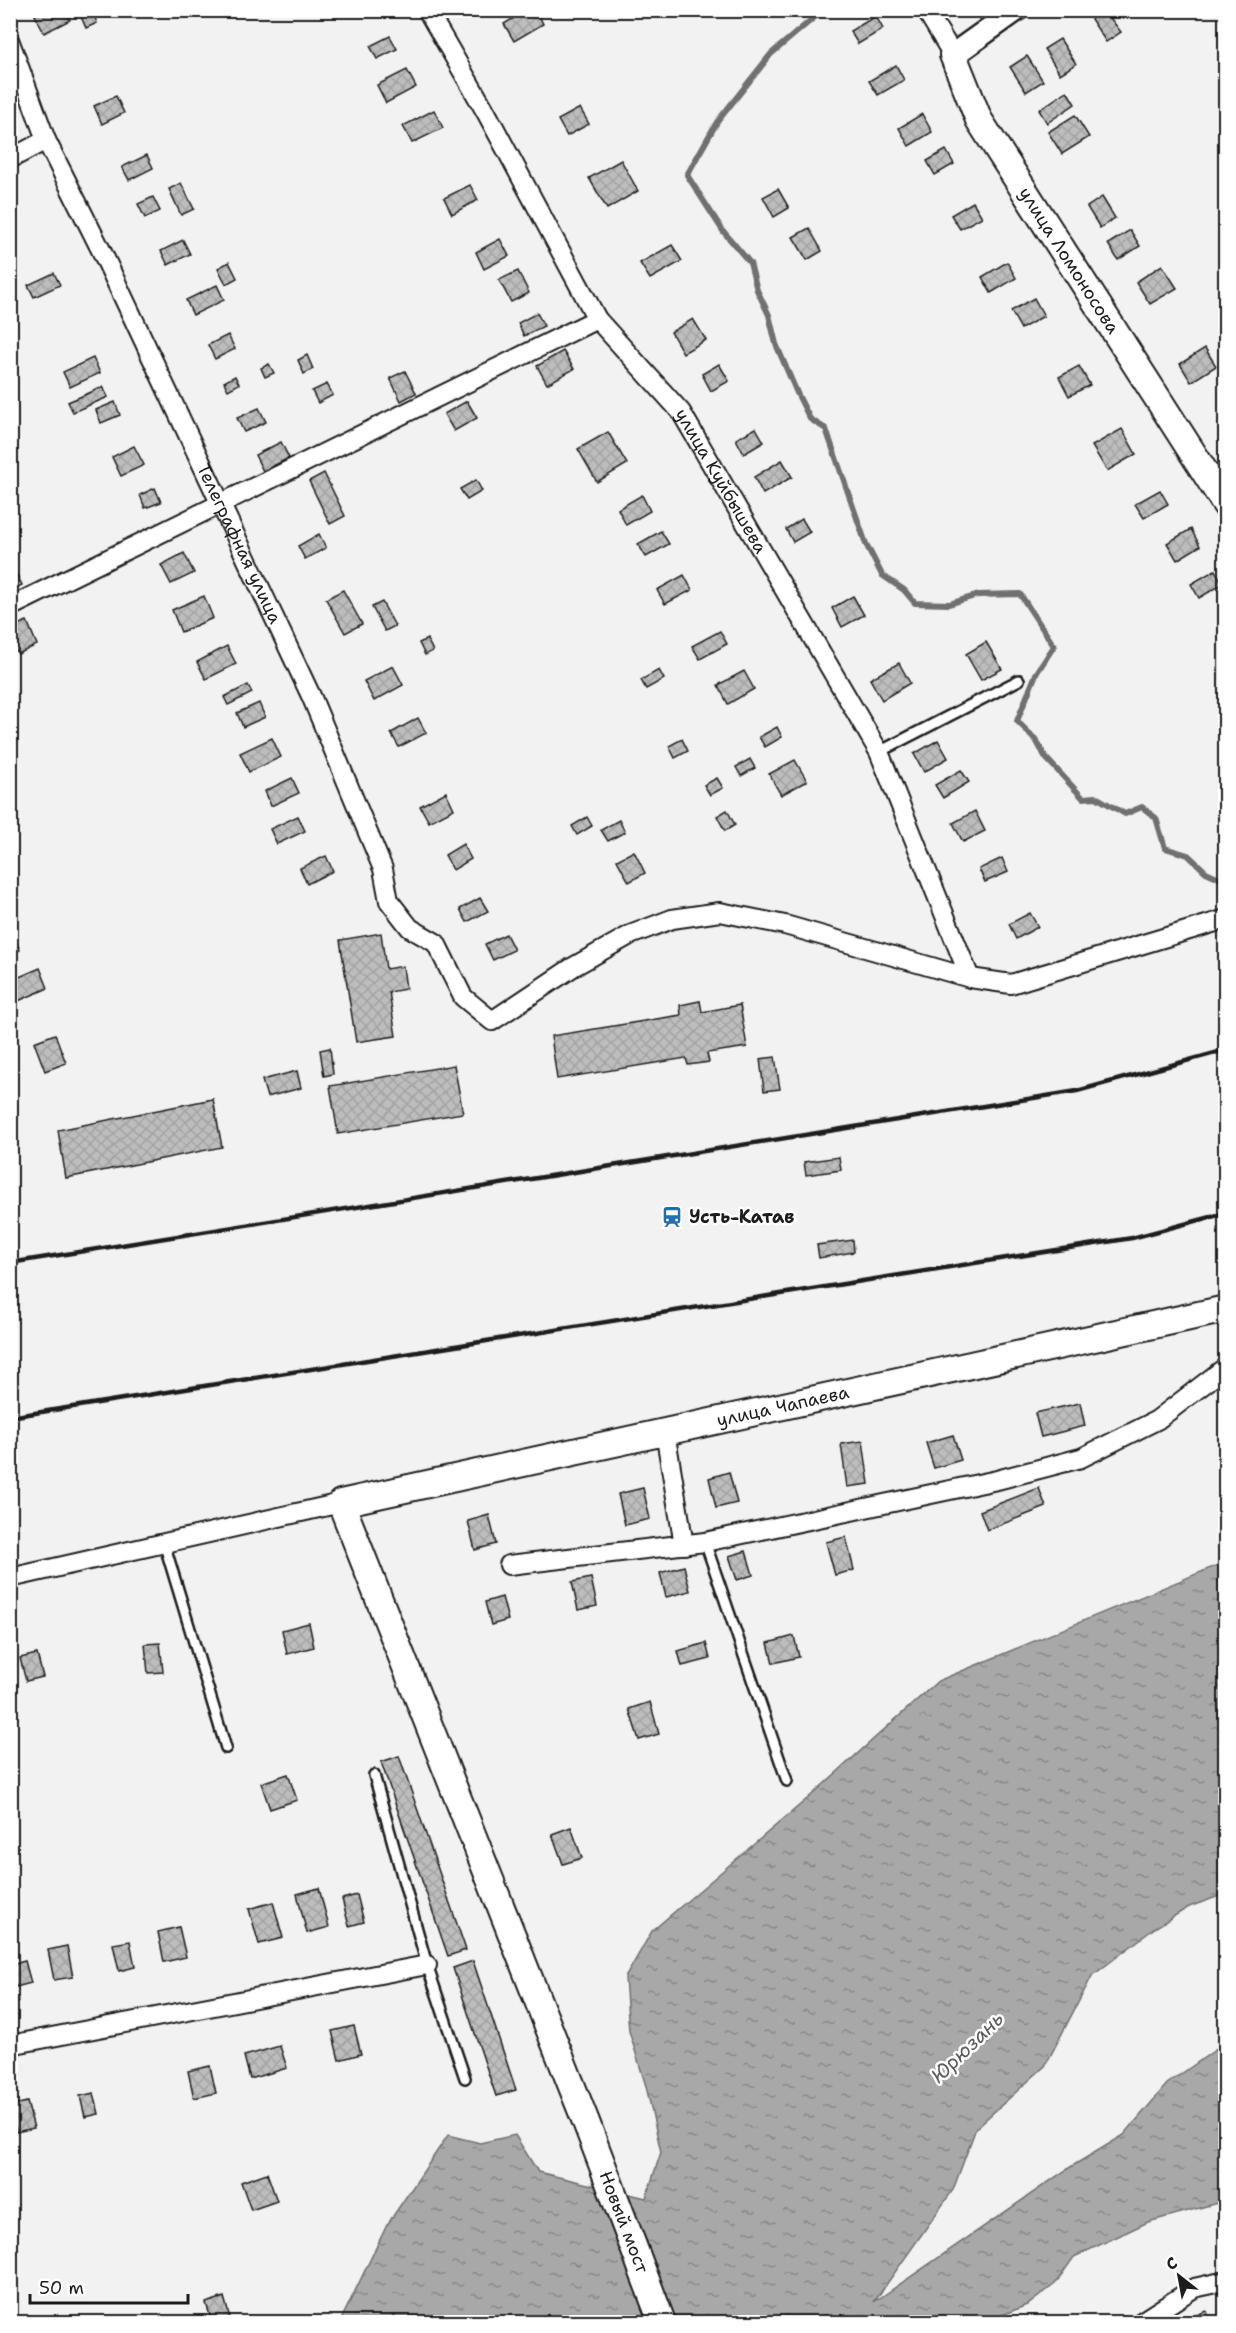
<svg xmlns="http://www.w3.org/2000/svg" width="1236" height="2333" font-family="'Shantell Sans',sans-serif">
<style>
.water{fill:url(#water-ripples);stroke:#707070;stroke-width:1.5}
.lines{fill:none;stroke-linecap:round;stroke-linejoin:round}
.stream{stroke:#707070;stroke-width:6}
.building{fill:url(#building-cross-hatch);stroke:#1c1c1c;stroke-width:1.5}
.service-casing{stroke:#1c1c1c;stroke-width:14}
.minor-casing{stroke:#1c1c1c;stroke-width:22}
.tertiary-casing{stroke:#1c1c1c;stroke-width:27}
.secondary-casing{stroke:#1c1c1c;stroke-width:30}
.service{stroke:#fff;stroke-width:9}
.minor{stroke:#fff;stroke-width:18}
.tertiary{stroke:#fff;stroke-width:22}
.secondary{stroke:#fff;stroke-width:26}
.rail{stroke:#1c1c1c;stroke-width:4.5}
.labels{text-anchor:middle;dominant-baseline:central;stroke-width:5;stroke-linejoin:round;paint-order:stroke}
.street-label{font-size:18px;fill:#1c1c1c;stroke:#fff}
.poi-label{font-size:18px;font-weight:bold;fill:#1c1c1c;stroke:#fff;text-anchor:start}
.water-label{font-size:20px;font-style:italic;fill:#5b5b5b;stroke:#fff}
</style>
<defs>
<pattern id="water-ripples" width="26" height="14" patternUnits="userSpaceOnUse" patternTransform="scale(1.5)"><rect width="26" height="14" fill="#a8a8a8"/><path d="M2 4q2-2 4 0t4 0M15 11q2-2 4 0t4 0" fill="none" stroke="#888"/></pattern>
<pattern id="building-cross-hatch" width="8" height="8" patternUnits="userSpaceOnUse" patternTransform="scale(1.5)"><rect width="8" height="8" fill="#bdbdbd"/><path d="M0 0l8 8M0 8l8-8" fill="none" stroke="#a2a2a2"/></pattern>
</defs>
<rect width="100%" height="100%" fill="#f2f2f2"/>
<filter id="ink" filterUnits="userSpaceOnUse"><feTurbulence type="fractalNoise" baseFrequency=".0167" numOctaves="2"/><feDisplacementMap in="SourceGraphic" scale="12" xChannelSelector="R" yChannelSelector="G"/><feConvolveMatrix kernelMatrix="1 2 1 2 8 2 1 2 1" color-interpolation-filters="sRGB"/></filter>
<g filter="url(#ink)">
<polygon class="water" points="1225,1562 1225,1894 1189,1907 1156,1927 1092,1976 1045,2066 976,2128 953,2190 874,2302 1069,2168 1124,2135 1167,2084 1225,2043 1225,2201 1148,2222 1074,2257 1055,2284 1029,2304 986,2322 340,2322 387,2225 448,2135 480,2143 515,2135 538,2172 646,2198 661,2152 646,2086 629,2031 625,1978 652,1931 814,1793 938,1681"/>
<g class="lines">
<polyline class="stream" points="823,10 771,54 717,122 687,175 723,231 750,263 757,290 769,315 776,344 797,393 810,419 826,429 866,544 882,575 904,590 915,603 949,604 978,595 1020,594 1054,646 1036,674 1017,721 1036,740 1046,758 1083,798 1096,797 1125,814 1142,807 1156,818 1165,848 1188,855 1206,872 1226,881"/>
</g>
<g class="building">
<polygon points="44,10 65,10 70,20 44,33 35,15"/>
<polygon points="78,10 92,10 97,23 86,28"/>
<polygon points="527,10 536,10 543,24 514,41 504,24"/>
<polygon points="1104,10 1121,32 1106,42 1091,19"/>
<polygon points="876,16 883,29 858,44 850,31"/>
<polygon points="390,36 397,49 377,59 370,46"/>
<polygon points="1060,39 1076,64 1060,74 1044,49"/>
<polygon points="1027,56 1043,81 1026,92 1010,67"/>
<polygon points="896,65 904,80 878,95 869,81"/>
<polygon points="407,70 416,87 386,103 377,85"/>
<polygon points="1067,91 1075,104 1047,123 1039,110"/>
<polygon points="116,96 124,113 102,124 94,106"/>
<polygon points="580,108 589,124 567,136 558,120"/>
<polygon points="434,110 443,128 412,143 403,126"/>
<polygon points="922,114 932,132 909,146 899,128"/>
<polygon points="1075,115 1089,137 1062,154 1048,132"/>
<polygon points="946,150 954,164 935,175 927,161"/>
<polygon points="147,155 153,168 129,180 122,167"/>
<polygon points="621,160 638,191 607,209 589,178"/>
<polygon points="181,183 194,209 181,215 169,189"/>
<polygon points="470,185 478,200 452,214 444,198"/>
<polygon points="778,189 789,208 774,217 763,197"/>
<polygon points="153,197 160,211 145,218 138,204"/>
<polygon points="1102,197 1115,218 1100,228 1087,207"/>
<polygon points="973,202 982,217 960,229 951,215"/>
<polygon points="809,228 822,251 807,260 793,237"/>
<polygon points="1130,230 1140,246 1118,260 1108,244"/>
<polygon points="500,239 509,256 484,269 476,252"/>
<polygon points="183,240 190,254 168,265 161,251"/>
<polygon points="672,245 682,261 650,279 640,263"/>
<polygon points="229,262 237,278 226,284 218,268"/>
<polygon points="1007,262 1016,278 991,293 982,277"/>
<polygon points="1162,265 1177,288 1150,304 1136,282"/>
<polygon points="518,271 529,293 511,302 499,280"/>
<polygon points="54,273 60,285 34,297 28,285"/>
<polygon points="217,285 224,300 193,315 186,300"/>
<polygon points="1034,298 1044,316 1021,329 1011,311"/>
<polygon points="537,313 544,326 524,336 518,323"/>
<polygon points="693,319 706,340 683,353 671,332"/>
<polygon points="228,335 235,349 215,359 208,345"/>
<polygon points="1205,348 1216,366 1191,382 1180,364"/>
<polygon points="563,351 574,369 547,384 537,366"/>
<polygon points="307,355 313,369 304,374 298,360"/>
<polygon points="93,358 100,373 70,387 63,372"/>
<polygon points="269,364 274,373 265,377 261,368"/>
<polygon points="719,364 729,381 711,391 702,374"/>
<polygon points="1079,366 1090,385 1069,396 1059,377"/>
<polygon points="405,371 416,393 401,401 390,378"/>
<polygon points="235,376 239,384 228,390 224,382"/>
<polygon points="327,384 333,395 318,403 312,391"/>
<polygon points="103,387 108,397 73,412 68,402"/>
<polygon points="467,401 477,418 454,431 444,414"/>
<polygon points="115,402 120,415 101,423 96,410"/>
<polygon points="259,408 266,422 244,432 237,418"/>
<polygon points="756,428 764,442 744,454 736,439"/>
<polygon points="1122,429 1136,454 1107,471 1092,446"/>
<polygon points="608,432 627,464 597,482 578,449"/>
<polygon points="281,442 289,458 263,471 255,455"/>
<polygon points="134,446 144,465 121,476 112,457"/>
<polygon points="782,460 792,477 763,494 754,477"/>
<polygon points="324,473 345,516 330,524 309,481"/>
<polygon points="476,480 482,491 467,500 460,489"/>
<polygon points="155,488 161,502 145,508 140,495"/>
<polygon points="1160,490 1168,504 1144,518 1135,504"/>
<polygon points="642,495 650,511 626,525 618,509"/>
<polygon points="802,519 810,532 793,542 786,529"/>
<polygon points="1191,529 1200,546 1177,560 1167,543"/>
<polygon points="661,531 669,544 646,557 638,544"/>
<polygon points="319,534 326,548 305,559 298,546"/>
<polygon points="184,553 194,573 171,584 161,565"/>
<polygon points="11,563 22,585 10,591 10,564"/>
<polygon points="1215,570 1223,584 1199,598 1191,584"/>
<polygon points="684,575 692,590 665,604 657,590"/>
<polygon points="343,590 362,624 345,633 326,599"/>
<polygon points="204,596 213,618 181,632 172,610"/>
<polygon points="853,596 864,615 842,627 832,608"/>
<polygon points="382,602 395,626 385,631 372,607"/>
<polygon points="27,621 37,645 18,654 10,638 10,628"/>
<polygon points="720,631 727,644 700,659 692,646"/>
<polygon points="427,639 433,651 425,655 419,643"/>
<polygon points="986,642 1002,669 981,680 966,654"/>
<polygon points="227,646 236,664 206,679 197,662"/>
<polygon points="899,663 910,683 882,700 870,679"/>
<polygon points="393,666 403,685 374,701 364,681"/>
<polygon points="659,670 664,679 646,689 641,680"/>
<polygon points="744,671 754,689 728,704 718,685"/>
<polygon points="248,685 252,693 228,705 224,697"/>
<polygon points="259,703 265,717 243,727 237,713"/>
<polygon points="418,718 426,733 399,747 391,733"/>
<polygon points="777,727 782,737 765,747 759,737"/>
<polygon points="272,738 281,757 249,772 240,753"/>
<polygon points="682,739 688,751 675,758 669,746"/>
<polygon points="938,740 948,758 924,772 914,754"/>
<polygon points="750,759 755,768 741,776 736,767"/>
<polygon points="795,760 807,781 781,795 769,774"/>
<polygon points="961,770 969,782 943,798 935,785"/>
<polygon points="292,778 299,793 271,806 265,791"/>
<polygon points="717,778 723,788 710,795 704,785"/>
<polygon points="446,792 454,809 429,822 420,806"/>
<polygon points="727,810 735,825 725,831 717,816"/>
<polygon points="975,811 985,831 963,842 953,823"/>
<polygon points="298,816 305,831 277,844 270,829"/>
<polygon points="587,817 592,826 577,835 572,826"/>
<polygon points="619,820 625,832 608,841 601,830"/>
<polygon points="463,844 471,859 453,870 445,855"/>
<polygon points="634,851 645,873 629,882 617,860"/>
<polygon points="326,856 333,871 307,884 300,868"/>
<polygon points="1002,858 1008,872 985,882 979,869"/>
<polygon points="480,898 488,911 467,922 460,909"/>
<polygon points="1030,913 1038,927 1016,939 1009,924"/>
<polygon points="381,933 386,969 403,966 406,989 389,992 396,1036 356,1042 340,940"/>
<polygon points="506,934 514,950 493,960 485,944"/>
<polygon points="13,936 20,950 10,954 10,937"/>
<polygon points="40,968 48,988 16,1002 10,991 10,981"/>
<polygon points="700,1001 702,1012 740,1005 747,1047 707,1053 709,1062 688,1065 686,1058 557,1079 551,1036 681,1015 680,1005"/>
<polygon points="55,1034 66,1063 45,1071 34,1042"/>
<polygon points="330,1048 333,1074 324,1076 320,1050"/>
<polygon points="775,1057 780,1089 764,1091 760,1059"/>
<polygon points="454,1065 463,1113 338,1134 330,1086"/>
<polygon points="297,1071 301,1088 267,1097 262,1080"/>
<polygon points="213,1099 222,1147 66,1178 58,1130"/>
<polygon points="839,1157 841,1170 806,1175 804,1162"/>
<polygon points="853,1240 854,1252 819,1258 817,1245"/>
<polygon points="1080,1403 1085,1426 1041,1437 1035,1413"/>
<polygon points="953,1435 961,1460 934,1468 926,1443"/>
<polygon points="863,1441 869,1484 847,1487 841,1444"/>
<polygon points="729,1472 737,1503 716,1508 709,1478"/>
<polygon points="643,1488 650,1519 625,1525 618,1494"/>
<polygon points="1039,1488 1046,1507 987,1530 980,1511"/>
<polygon points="489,1515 496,1544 475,1550 468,1521"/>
<polygon points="846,1537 854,1570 835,1575 826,1542"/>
<polygon points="746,1551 753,1575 737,1580 729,1556"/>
<polygon points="684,1566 690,1591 666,1597 660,1573"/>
<polygon points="591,1578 597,1606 578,1610 572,1582"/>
<polygon points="502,1597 508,1620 491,1625 485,1602"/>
<polygon points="309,1623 314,1647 287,1654 282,1630"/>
<polygon points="794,1636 799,1657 773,1663 768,1643"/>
<polygon points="160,1643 163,1672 148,1673 145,1644"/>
<polygon points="706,1643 710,1659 682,1666 678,1651"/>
<polygon points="37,1654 43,1677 26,1681 20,1658"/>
<polygon points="650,1702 659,1734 639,1740 629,1709"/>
<polygon points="399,1756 466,1950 448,1956 381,1762"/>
<polygon points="288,1774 297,1800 270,1809 261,1783"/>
<polygon points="571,1827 582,1858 563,1864 552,1834"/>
<polygon points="319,1888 329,1927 307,1933 297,1894"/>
<polygon points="357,1895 364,1922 349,1926 342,1899"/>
<polygon points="273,1902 283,1938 259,1944 249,1909"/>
<polygon points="179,1927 186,1957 164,1962 158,1932"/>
<polygon points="130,1941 135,1967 119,1971 113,1944"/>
<polygon points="67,1946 73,1977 54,1980 48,1950"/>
<polygon points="25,1961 31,1983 12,1988 10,1965"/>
<polygon points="473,1961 516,2090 496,2096 453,1968"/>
<polygon points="354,2026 361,2054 339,2060 332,2031"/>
<polygon points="280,2046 287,2068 250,2079 244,2056"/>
<polygon points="210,2066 216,2093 194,2098 188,2071"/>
<polygon points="94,2093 99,2114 85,2117 80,2096"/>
<polygon points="27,2102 34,2128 16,2132 10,2106"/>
<polygon points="267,2173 277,2201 251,2210 241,2182"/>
<polygon points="224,2297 231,2322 212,2322 206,2303"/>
<polygon points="1206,2311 1211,2322 1181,2322"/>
</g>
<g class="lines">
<defs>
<g id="service">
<polyline points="879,752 1019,680"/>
<polyline points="705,1542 787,1781"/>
<polyline points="164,1543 226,1748"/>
<polyline points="374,1775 427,1965 465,2078"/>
</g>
<g id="minor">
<path id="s1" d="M427,10L486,112L597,319L681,412L879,752L970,978"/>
<polyline points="926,10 953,55"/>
<path id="s2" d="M10,42L46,140L101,250L312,698L383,869L389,901L410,928L436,943L463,997L492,1021L573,967L630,935L672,919L720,912L785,925L970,978L1011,984L1226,919"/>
<polyline points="10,159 46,140"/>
<polyline points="10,607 597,319"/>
<polyline points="665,1432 684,1545"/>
<polyline points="509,1565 705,1542 997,1480 1081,1458 1157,1420 1226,1367"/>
<polyline points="10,1578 341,1503"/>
<polyline points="10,2045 427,1965"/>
<polyline points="1141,2322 1194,2288 1226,2281"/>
</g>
<polyline id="tertiary" points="953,55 1016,10"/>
<g id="secondary">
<path id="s3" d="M953,55L979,120L1226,505"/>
<path id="s4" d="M662,2322L586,2122L341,1503L1226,1309"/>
</g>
</defs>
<use href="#service" class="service-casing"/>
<use href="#minor" class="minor-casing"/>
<use href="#tertiary" class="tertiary-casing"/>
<use href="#secondary" class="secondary-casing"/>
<use href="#service" class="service"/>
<use href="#minor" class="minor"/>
<use href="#tertiary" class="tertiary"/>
<use href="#secondary" class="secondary"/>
<g class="rail">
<polyline points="10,1263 1077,1091 1226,1050"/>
<polyline points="10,1417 1132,1238 1226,1213"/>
</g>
</g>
</g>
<defs>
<symbol id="station-bare" viewBox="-9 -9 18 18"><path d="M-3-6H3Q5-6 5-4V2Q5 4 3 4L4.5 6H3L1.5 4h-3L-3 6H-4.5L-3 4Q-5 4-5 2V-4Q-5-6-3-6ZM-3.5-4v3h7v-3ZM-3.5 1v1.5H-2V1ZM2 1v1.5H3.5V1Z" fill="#1f6fb2" stroke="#fff" stroke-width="2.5" paint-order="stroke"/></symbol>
</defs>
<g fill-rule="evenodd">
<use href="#station-bare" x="657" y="1202" width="30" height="30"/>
</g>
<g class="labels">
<g class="street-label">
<text stroke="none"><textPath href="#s3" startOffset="237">улица Ломоносова</textPath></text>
<text stroke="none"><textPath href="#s1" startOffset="558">улица Куйбышева</textPath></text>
<text stroke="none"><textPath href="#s2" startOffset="552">Телеграфная улица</textPath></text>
<text stroke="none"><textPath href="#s4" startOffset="1332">улица Чапаева</textPath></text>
<text transform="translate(624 2222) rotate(69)">Новый мост</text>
</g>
<g class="poi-label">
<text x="689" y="1217">Усть-Катав</text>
</g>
<g class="water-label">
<text transform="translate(967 2047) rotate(-44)">Юрюзань</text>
</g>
</g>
<rect width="1236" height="2333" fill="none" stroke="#fff" stroke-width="36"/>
<rect x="18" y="18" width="1200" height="2297" fill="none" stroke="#1c1c1c" stroke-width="2" filter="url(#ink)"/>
<g transform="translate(1179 2276) rotate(329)" stroke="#ffffff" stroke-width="4.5" paint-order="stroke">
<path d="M0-4.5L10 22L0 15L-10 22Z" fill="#1c1c1c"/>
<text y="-9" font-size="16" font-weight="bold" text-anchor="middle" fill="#1c1c1c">С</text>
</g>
<path d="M30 2294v9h158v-9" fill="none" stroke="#1c1c1c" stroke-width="3"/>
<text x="39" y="2294" font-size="18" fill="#1c1c1c" stroke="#ffffff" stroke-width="4.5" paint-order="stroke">50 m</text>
</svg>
